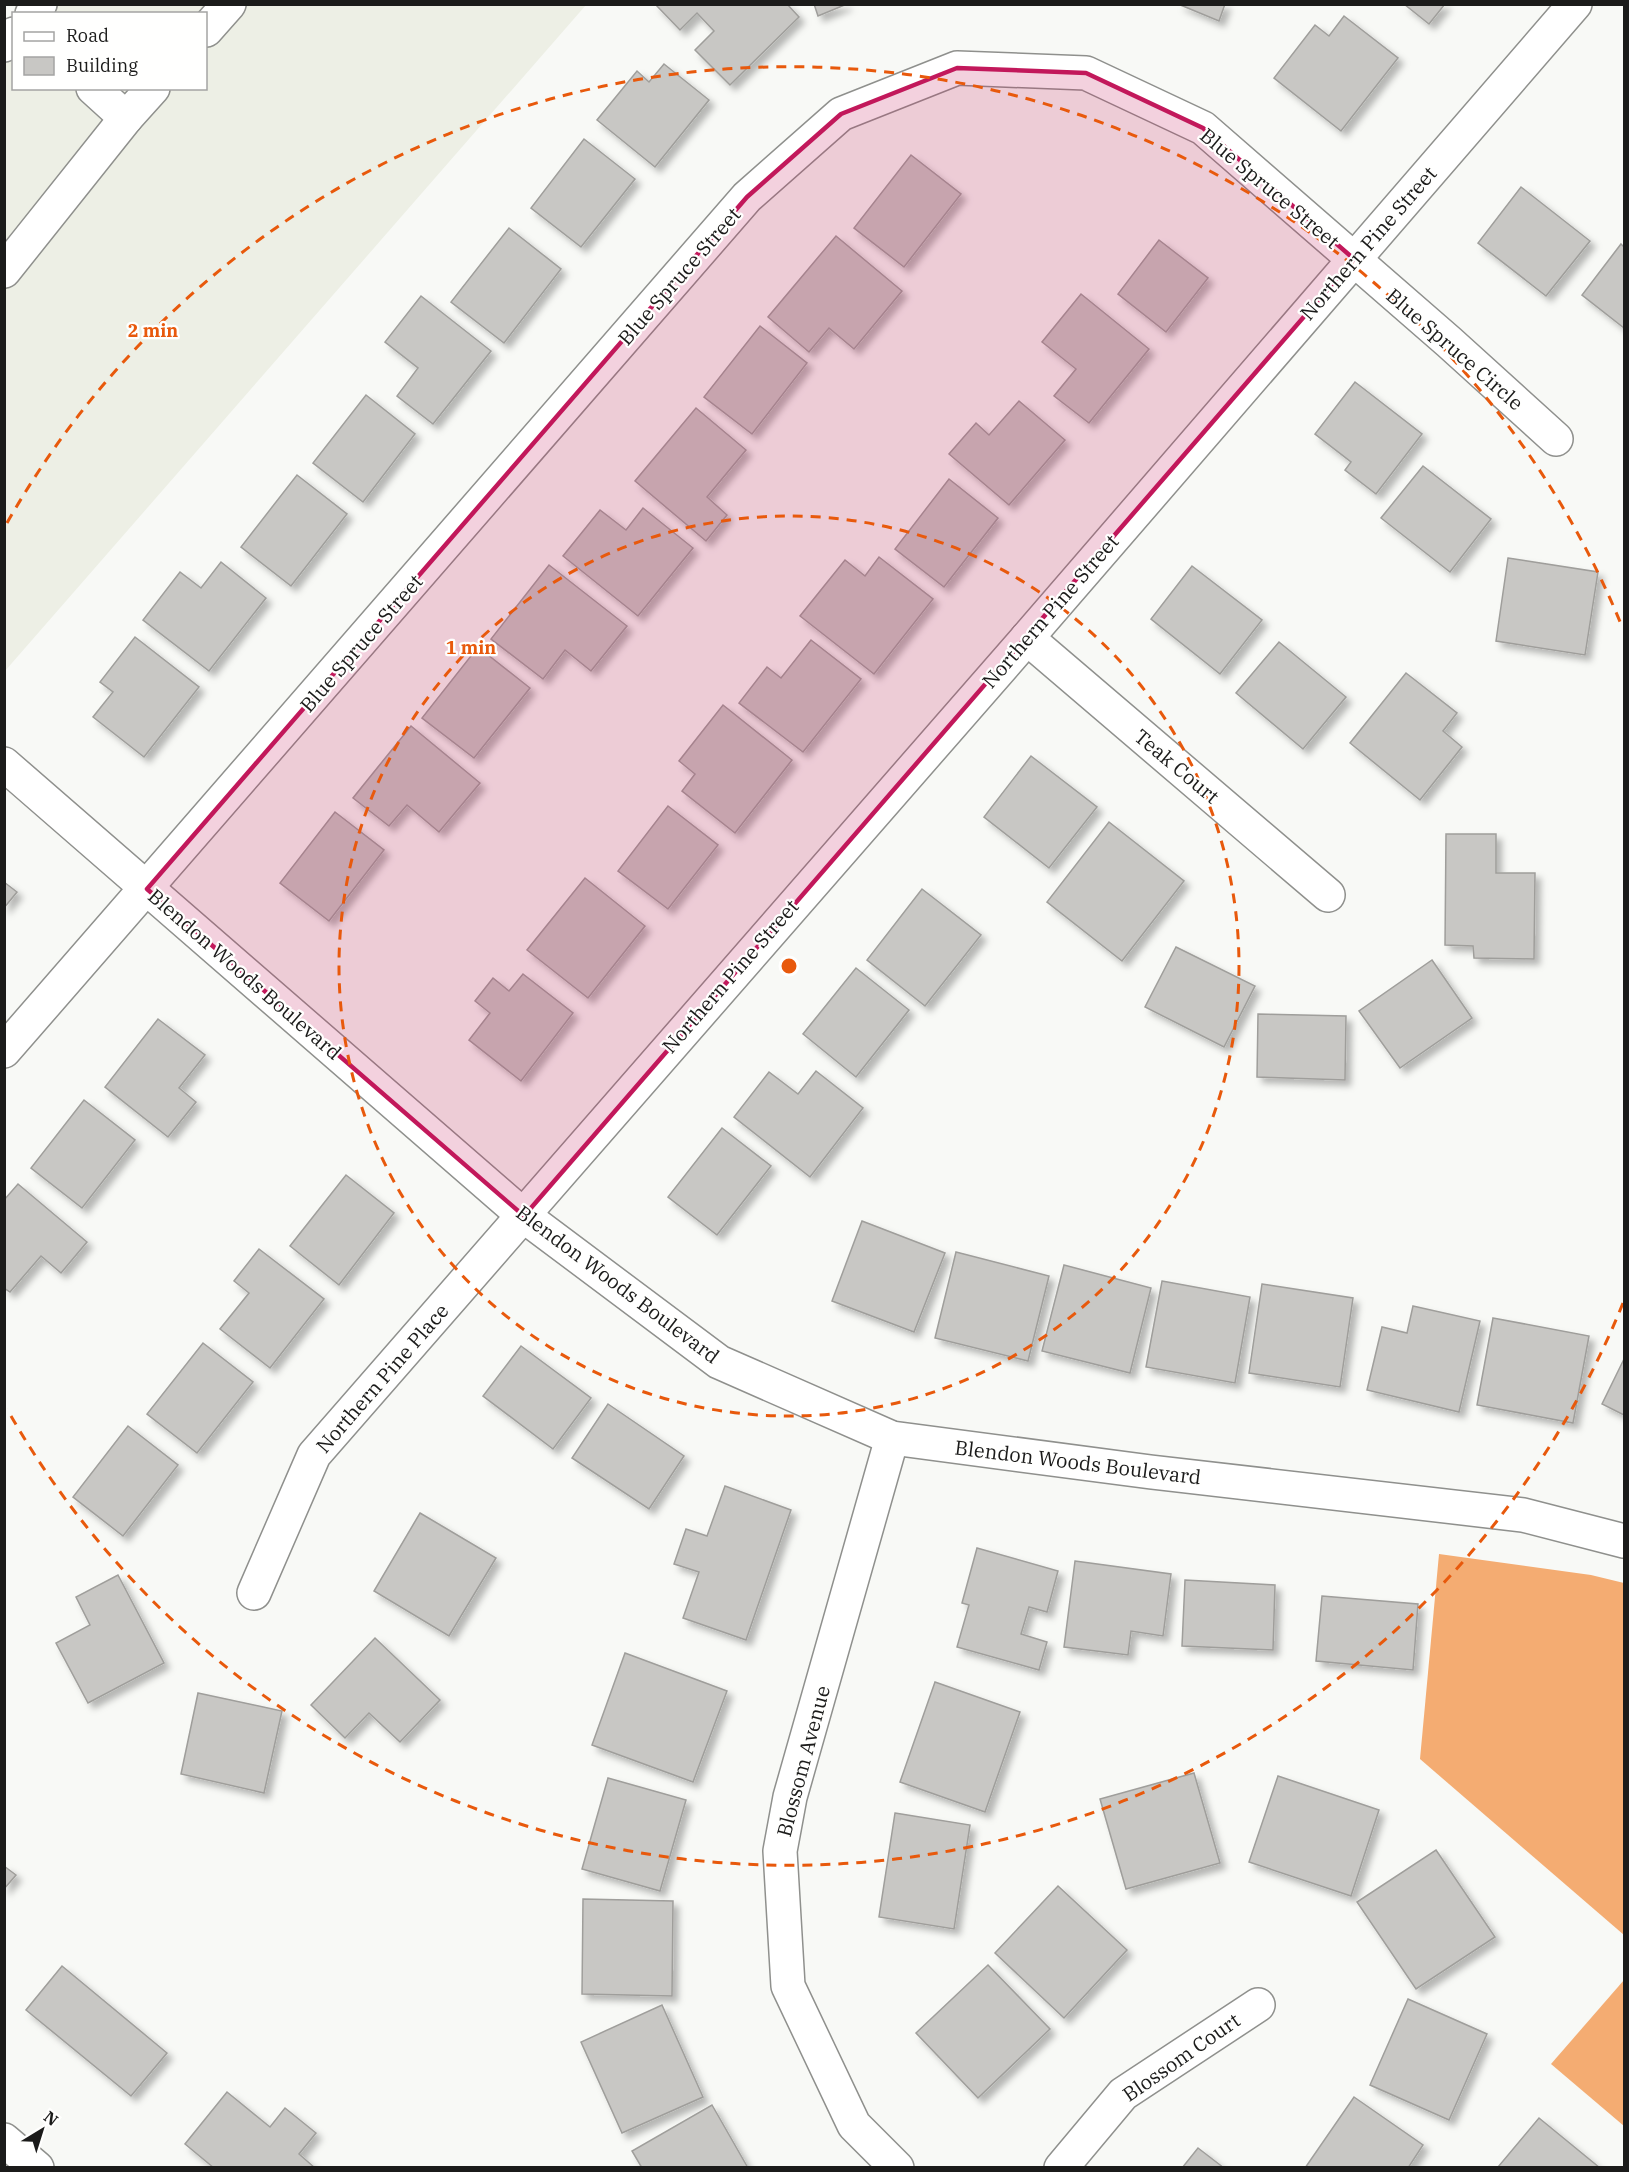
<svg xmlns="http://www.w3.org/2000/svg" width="1629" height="2172" font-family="'IBM Plex Serif',serif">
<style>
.built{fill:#edefe5}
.forest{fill:#f4ac72}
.building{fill:#c8c7c4;stroke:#9f9e9b;stroke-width:1.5;filter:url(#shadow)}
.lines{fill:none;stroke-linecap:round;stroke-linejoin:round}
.minor-casing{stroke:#8f908d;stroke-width:36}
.major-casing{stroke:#8f908d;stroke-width:36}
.minor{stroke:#fff;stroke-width:33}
.major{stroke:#fff;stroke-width:33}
.marked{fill:#c2185b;fill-opacity:0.2;stroke:#c2185b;stroke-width:4.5;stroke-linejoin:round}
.ring{fill:none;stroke:#e8590c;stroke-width:3;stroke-dasharray:10 8}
.labels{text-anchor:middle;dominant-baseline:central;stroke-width:4.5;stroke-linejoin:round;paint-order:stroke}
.street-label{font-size:20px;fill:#1b1b1a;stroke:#fffffe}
.centre{fill:#e8590c;stroke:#fffffe;stroke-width:3}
.ring-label{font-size:18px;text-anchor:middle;font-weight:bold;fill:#e8590c;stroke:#fffffe;stroke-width:4.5;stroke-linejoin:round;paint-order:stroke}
</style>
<defs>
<filter id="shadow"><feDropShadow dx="5.5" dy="5.5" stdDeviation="3" flood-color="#0004"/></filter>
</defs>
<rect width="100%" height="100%" fill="#f8f9f6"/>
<polygon class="built" points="42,4 586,5 5,671 5,47 13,37 14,88 206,88 206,14 34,13"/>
<g class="forest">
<polygon points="1439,1554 1591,1575 1624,1583 1624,1935 1420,1759"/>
<polygon points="1624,1980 1624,2126 1551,2064"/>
</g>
<g class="building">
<polygon points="655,4 787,4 799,17 730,85 695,50 714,31 697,13 680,30"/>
<polygon points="814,4 847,4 818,16"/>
<polygon points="1178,4 1225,4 1219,21"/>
<polygon points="1404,4 1445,4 1429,24"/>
<polygon points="1344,16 1398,58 1341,131 1274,78 1315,25 1329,36"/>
<polygon points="664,64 709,100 655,167 597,120 637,71 649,82"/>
<polygon points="584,139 635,179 581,247 531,208"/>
<polygon points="911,155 961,194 904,267 854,228"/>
<polygon points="1521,187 1590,241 1546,296 1478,243"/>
<polygon points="509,228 561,269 504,343 451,302"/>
<polygon points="836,236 902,291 854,349 829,328 809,352 768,317"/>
<polygon points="1159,240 1208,278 1166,332 1118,294"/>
<polygon points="1621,244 1624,247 1624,328 1582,295"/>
<polygon points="1081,294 1149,349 1089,423 1054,396 1076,369 1042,342"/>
<polygon points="421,296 491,351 433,424 397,396 418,368 385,342"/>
<polygon points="760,326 807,363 752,434 704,397"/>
<polygon points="1355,382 1422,434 1376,494 1345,470 1351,462 1315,434"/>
<polygon points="366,395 415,434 363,502 313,463"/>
<polygon points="1019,401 1065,440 1009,505 949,454 976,423 989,435"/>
<polygon points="696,408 746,450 707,497 727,515 706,541 635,481"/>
<polygon points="1423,466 1491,519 1450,572 1381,518"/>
<polygon points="297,475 347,514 291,586 241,547"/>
<polygon points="949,479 998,518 944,587 895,549"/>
<polygon points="643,508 693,548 638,616 563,556 600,510 626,530"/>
<polygon points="879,557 933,599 874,674 800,616 845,560 865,576"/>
<polygon points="1508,558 1598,572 1585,655 1496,641"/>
<polygon points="221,562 266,598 209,671 143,620 180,572 201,588"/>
<polygon points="549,565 627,626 591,671 565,650 543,679 491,639"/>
<polygon points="1192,566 1262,620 1220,674 1151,619"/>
<polygon points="135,637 199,687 144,757 93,717 113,692 100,682"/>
<polygon points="811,640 861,679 803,752 739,703 767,667 781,678"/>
<polygon points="1279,642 1346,697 1303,749 1236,693"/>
<polygon points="478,647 530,688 474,758 422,718"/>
<polygon points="1406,673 1457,713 1443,731 1462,747 1420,800 1350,743"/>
<polygon points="723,705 792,760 735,833 682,791 695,774 679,761"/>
<polygon points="411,726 480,783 439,832 407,805 389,826 353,798"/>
<polygon points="1031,756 1097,807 1049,868 984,817"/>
<polygon points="668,806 718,845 668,909 618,871"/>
<polygon points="335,812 384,850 329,921 280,883"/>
<polygon points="1109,822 1184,881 1122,961 1047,902"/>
<polygon points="1446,834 1496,834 1496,873 1535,873 1534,959 1474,958 1473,946 1445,945"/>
<polygon points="585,878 645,926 588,998 527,950"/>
<polygon points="4,882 17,892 4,908"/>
<polygon points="922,889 981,935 925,1006 867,960"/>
<polygon points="1176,947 1255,986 1224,1047 1145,1007"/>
<polygon points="1432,960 1472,1018 1400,1068 1359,1011"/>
<polygon points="856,968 909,1010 856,1077 803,1034"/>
<polygon points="523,974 573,1013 521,1081 469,1040 490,1013 475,1001 493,978 509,991"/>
<polygon points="1258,1014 1346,1016 1345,1080 1257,1077"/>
<polygon points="158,1019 205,1055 179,1088 196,1102 168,1137 105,1087"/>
<polygon points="816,1071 863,1108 810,1177 734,1117 769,1072 798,1094"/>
<polygon points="84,1100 135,1140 82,1208 31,1168"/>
<polygon points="722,1128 771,1166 717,1235 668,1197"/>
<polygon points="346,1175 394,1213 339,1285 290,1246"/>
<polygon points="18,1184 87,1242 61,1273 41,1256 10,1292 4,1288 4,1200"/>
<polygon points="862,1221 945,1253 914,1332 832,1301"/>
<polygon points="259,1249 324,1299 270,1368 220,1329 249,1293 234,1281"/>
<polygon points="956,1252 1049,1276 1028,1361 935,1338"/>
<polygon points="1064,1265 1151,1288 1130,1373 1042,1351"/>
<polygon points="1162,1281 1250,1297 1235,1383 1146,1367"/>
<polygon points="1262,1284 1353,1298 1340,1387 1249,1373"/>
<polygon points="1413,1306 1480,1321 1459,1412 1367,1390 1382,1327 1407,1333"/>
<polygon points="1493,1318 1589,1336 1573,1423 1477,1405"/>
<polygon points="203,1343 253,1382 197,1453 147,1414"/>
<polygon points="521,1346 591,1398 553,1449 483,1396"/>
<polygon points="1624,1359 1624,1415 1602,1404"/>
<polygon points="608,1404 684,1456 649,1509 572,1458"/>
<polygon points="128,1426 178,1465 123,1536 73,1497"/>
<polygon points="725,1486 791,1510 746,1640 683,1618 699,1572 674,1564 686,1529 707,1536"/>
<polygon points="420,1513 496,1558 449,1636 374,1591"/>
<polygon points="977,1548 1058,1571 1047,1612 1029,1607 1021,1634 1047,1642 1039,1670 957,1647 969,1605 962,1603"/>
<polygon points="1075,1561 1171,1574 1163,1636 1131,1631 1128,1655 1064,1647"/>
<polygon points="118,1575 164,1663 88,1703 56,1643 90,1625 76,1597"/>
<polygon points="1185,1580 1275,1585 1273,1650 1182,1646"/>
<polygon points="1322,1596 1418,1604 1413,1670 1316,1661"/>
<polygon points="375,1638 440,1700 400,1742 369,1713 345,1738 311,1705"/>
<polygon points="625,1653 727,1691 693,1782 592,1745"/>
<polygon points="935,1682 1020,1712 985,1812 900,1782"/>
<polygon points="198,1693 282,1711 264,1793 181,1774"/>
<polygon points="1194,1773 1220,1863 1126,1889 1100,1799"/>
<polygon points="1278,1776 1379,1810 1351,1896 1249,1862"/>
<polygon points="608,1778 686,1800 660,1891 582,1869"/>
<polygon points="895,1813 970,1825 954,1929 879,1917"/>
<polygon points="1436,1850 1495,1937 1416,1989 1357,1902"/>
<polygon points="4,1866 16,1875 4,1889"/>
<polygon points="1058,1886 1127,1950 1064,2018 995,1953"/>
<polygon points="583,1899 673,1901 672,1996 582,1994"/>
<polygon points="988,1965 1050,2029 978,2098 916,2033"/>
<polygon points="62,1966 167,2053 131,2096 26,2010"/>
<polygon points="1408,1999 1487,2034 1449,2120 1370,2085"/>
<polygon points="662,2005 703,2097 622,2133 581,2042"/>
<polygon points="227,2092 270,2127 285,2108 316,2133 299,2154 315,2168 214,2168 185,2144"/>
<polygon points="1354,2097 1423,2145 1408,2168 1305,2168"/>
<polygon points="712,2105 748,2168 642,2168 632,2151"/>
<polygon points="1539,2118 1600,2168 1498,2167"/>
<polygon points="1198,2148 1224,2168 1182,2168"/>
</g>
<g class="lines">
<defs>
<g id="minor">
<polyline points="206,30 229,4"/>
<polyline points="93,88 126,118 153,88"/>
<polyline points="4,271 126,118"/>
<polyline points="1027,638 1328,895"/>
<polyline points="4,764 524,1216 719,1362 892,1438 1151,1472 1523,1515 1624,1541"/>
<polyline points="4,1051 747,197 841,114 957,68 1086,73 1203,128 1449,342 1556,439"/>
<polyline points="892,1438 790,1797 780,1851 788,1986 854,2125 897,2168"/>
<polyline points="254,1593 314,1455 1027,638 1575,4"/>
<polyline points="4,2140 37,2168"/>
<polyline points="1061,2168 1123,2094 1258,2005"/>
</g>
<g id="major">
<polyline points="32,14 40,4"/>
<polyline points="4,45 14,34"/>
</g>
</defs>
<use href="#minor" class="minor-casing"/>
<use href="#major" class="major-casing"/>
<use href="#minor" class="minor"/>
<use href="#major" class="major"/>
</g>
<path class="marked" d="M957,68L1086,73L1203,128L1354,259L524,1216L147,889L747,197L841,114Z"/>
<g class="ring">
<circle cx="789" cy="966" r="450"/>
<path d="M1623 1303A899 899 0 0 1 7 1409M7 523A899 899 0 0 1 1623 629"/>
</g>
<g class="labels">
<g class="street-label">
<text transform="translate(1270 188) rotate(40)">Blue Spruce Street</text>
<text transform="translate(1368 243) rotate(-49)">Northern Pine Street</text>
<text transform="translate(679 276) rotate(-49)">Blue Spruce Street</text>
<text transform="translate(1455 349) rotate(41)">Blue Spruce Circle</text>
<text transform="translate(1050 611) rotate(-49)">Northern Pine Street</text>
<text transform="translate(361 643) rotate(-49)">Blue Spruce Street</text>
<text transform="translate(1177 766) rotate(40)">Teak Court</text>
<text transform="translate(245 974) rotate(41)">Blendon Woods Boulevard</text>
<text transform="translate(730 976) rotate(-49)">Northern Pine Street</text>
<text transform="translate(618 1284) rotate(37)">Blendon Woods Boulevard</text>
<text transform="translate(382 1378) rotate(-49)">Northern Pine Place</text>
<text transform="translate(1078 1462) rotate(7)">Blendon Woods Boulevard</text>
<text transform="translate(803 1761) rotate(-75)">Blossom Avenue</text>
<text transform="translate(1181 2057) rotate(-35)">Blossom Court</text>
</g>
</g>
<circle cx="789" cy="966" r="9" class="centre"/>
<g class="ring-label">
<text x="153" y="337">2 min</text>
<text x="471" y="654">1 min</text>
</g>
<rect width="1629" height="2172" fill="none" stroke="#1b1b1a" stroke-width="12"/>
<rect x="12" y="12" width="195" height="78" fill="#fffffe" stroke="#a4a4a3" stroke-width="1.5"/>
<rect x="24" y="32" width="30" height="9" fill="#ffffff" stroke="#a4a4a3" stroke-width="1.5"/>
<text x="66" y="42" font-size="18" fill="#1b1b1a">Road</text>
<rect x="24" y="57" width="30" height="18" fill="#c8c7c4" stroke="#a4a4a3" stroke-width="1.5"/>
<text x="66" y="72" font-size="18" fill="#1b1b1a">Building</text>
<g transform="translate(42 2130) rotate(38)" stroke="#fffffe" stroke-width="4.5" paint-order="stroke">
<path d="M0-4.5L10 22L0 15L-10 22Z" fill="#1b1b1a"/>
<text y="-9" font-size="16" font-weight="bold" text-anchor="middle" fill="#1b1b1a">N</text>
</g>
</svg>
